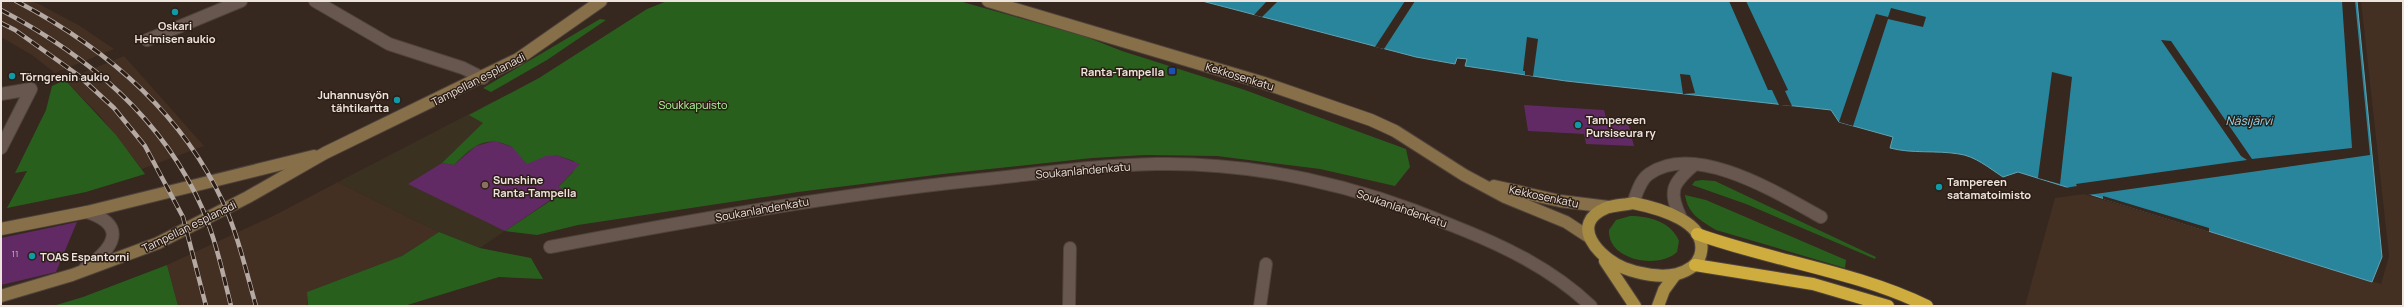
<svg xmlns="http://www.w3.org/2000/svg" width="2404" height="307" font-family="Manrope,sans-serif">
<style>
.built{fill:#442f23}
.education{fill:#3a3121}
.green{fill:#295f1d}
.water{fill:#28859c;stroke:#63a2b0}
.pier{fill:#36271f}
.building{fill:#612a65}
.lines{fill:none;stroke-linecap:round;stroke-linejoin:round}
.street-casing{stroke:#4f433b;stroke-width:14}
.secondary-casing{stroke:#4f433b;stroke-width:14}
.primary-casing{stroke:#4f433b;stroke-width:14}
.highway-casing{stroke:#4f433b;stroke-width:14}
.street{stroke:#68574e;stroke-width:12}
.secondary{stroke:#877049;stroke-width:12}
.primary{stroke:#a58a44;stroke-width:12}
.highway{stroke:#ceac3d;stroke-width:12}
.rail-casing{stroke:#b5aaa3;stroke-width:4.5}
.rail{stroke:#2c1e15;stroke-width:3;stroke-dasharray:9;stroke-linecap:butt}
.culture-dot{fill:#0f9aa8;stroke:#2c1e15;stroke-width:1.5}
.transit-dot{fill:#1a4fb4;stroke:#2c1e15;stroke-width:1.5}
.education-dot{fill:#8d6e63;stroke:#2c1e15;stroke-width:1.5}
.labels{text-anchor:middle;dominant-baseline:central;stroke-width:3;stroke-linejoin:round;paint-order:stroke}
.number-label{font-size:9px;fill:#cbb6c0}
.poi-label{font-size:11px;font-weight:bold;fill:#eee4de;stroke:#2c1e15;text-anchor:start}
.street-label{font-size:11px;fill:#eee4de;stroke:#2c1e15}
.park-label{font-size:11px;fill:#affb9e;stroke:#2c1e15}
.water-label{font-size:12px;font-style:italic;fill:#8cdef6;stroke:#2c1e15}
</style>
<rect width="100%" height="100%" fill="#36271f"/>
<g class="built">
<polygon points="1,1 31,1 39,4 80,26 114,49 55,73 32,55 1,37"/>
<polygon points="2361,1 2403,1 2403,306 2025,306 2055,198 2084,194 2381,284 2389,256"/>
<polygon points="124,56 204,146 142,169 100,116 65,80"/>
<polygon points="338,182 439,232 402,256 307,292 307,306 178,306 167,265 277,214"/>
</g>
<polygon class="education" points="494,101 600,166 480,248 439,232 338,182"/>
<g class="green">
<path d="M667,1H959L1084,36L1122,51L1245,90L1406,149L1410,167L1395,186L1320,169L1217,156L1145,155L1092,158L943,174L798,192L578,225L537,235L505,231L565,191L558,187L573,172L575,166L574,161L556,155L524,172L512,147C485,134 473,146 454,165L442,163L483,123L469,115L539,78L647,9Z"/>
<polygon points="600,19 606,20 547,60 491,92 483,88"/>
<polygon points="65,80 116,135 145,174 86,192 7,208 27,171 15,173 46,110 52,86"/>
<polygon points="1702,180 1715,181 1876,257 1875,259 1746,204 1692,185 1695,181"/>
<path d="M1685,195L1706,200L1846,260L1845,268L1716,230C1700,220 1688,214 1685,195Z"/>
<path d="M1630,216C1650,216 1671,222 1679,241L1677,252C1658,270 1607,260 1609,230L1616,220Z"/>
<polygon points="439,232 480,248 531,258 543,279 499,277 404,306 308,306 307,292 402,256"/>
<polygon points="167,265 178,306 53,306 83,297"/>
</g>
<path class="water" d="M1202,1H2357L2382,257L2372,282L2018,172L2003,177C1989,168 1975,156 1959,154C1935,150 1913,154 1890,148L1893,137L1839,122L1831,110L1566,81L1465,66L1467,59L1457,58L1455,64L1416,57Z"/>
<g class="pier">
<polygon points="1267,1 1278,1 1262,17 1254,15"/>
<polygon points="1405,1 1415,1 1384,49 1375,47"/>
<polygon points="1729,1 1746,1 1788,90 1785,91 1792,106 1779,105 1772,90 1768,90"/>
<polygon points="2342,1 2355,1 2370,155 2088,195 2065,188 2077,186 2076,184 2247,160 2241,156 2161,40 2171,41 2252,159 2352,148"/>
<polygon points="1891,8 1926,17 1923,27 1888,19 1853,126 1839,122 1876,14 1888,17"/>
<polygon points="1527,37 1538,39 1533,76 1525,75 1525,71 1523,71"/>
<polygon points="2052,72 2072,77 2060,184 2038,178"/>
<polygon points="1680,74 1690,75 1695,93 1683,94"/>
<polygon points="2103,196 2209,228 2209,232 2103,199"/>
</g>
<g class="building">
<polygon points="1524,105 1604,110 1606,117 1627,119 1634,146 1586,144 1584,134 1528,131"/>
<polygon points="495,141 512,147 527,164 546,156 556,155 580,164 558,187 565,190 505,231 408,184 442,163 454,165 476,146"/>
<polygon points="77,222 56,272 1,285 1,238"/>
</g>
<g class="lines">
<defs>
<g id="street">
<polyline points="315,1 389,44 463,68 483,78"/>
<polyline points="147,40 241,1"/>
<polyline points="1,94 31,89 1,148"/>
<path d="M1633,203C1637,193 1640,180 1649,174C1695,141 1779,194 1821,217"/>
<path d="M1681,218C1668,191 1672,184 1694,165"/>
<path d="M550,247C692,220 834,195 978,180C1037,174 1097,165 1156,164C1257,162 1359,186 1451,225C1502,245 1551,268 1591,306"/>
<path d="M85,268C113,249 129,226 87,212"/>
<polyline points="1069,306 1070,248"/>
<polyline points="1260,306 1266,264"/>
</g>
<g id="secondary">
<polyline points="988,1 1264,83 1371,120 1395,131 1464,175 1505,197 1566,222 1589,237"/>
<polyline points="1494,186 1560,201 1609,207"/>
<polyline points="1,229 87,212 314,156"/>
<polyline points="1,296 72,275 158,243 248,197 325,153 518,59 601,1"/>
</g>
<g id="primary">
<path d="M1633,203C1658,208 1711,222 1700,256C1697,266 1687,271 1677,274C1661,278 1639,274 1624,268C1599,258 1568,224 1606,208C1614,205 1625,205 1633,203Z"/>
<polyline points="1605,261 1635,306"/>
<polyline points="1658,306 1664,290 1675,275"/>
</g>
<g id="highway">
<path d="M1697,234C1772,261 1855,271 1927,306"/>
<polyline points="1695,265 1813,284 1888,306"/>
</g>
</defs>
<use href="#street" class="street-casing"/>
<use href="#secondary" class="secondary-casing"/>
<use href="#primary" class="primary-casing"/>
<use href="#highway" class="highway-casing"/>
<use href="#street" class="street"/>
<use href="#secondary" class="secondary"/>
<use href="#primary" class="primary"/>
<use href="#highway" class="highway"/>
<defs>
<g id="rail">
<path d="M16,1C104,47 180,110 223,202C238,235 246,271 256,306"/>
<path d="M1,10C88,56 163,118 203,210C216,241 223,274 231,306"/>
<polyline points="1,23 15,30 78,75 114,108 145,146 183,217 206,306"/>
</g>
</defs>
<use href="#rail" class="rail-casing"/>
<use href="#rail" class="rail"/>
</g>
<g class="culture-dot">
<circle cx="175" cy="12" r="4"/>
<circle cx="12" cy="76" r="4"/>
<circle cx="397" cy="100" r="4"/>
<circle cx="1578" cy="125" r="4"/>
<circle cx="1939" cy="187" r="4"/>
<circle cx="32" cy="256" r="4"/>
</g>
<rect class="transit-dot" x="1168" y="67" width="8" height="8" rx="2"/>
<circle class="education-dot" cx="485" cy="185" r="4"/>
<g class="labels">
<g class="number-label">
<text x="15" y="253">11</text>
</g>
<g class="poi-label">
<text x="175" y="25" text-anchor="middle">Oskari<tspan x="175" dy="13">Helmisen aukio</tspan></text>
<text x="1164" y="71" text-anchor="end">Ranta-Tampella</text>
<text x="20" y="76">Törngrenin aukio</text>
<text x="389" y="94" text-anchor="end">Juhannusyön<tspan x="389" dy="13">tähtikartta</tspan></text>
<text x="1586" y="119">Tampereen<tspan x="1586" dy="13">Pursiseura ry</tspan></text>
<text x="493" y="179">Sunshine<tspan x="493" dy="13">Ranta-Tampella</tspan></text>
<text x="1947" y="181">Tampereen<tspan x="1947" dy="13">satamatoimisto</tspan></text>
<text x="40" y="256">TOAS Espantorni</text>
</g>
<g class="street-label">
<text transform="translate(1240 76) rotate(17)">Kekkosenkatu</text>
<text transform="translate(478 79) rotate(-27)">Tampellan esplanadi</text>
<text transform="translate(1083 170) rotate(-5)">Soukanlahdenkatu</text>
<text transform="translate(1544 196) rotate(12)">Kekkosenkatu</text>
<text transform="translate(1402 208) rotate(19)">Soukanlahdenkatu</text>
<text transform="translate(762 209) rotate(-10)">Soukanlahdenkatu</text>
<text transform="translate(189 226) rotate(-26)">Tampellan esplanadi</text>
</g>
<g class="park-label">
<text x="693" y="104">Soukkapuisto</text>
</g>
<g class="water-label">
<text x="2249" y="120">Näsijärvi</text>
</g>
</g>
<rect width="2404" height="307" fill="none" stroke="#eee4de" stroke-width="4"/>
</svg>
